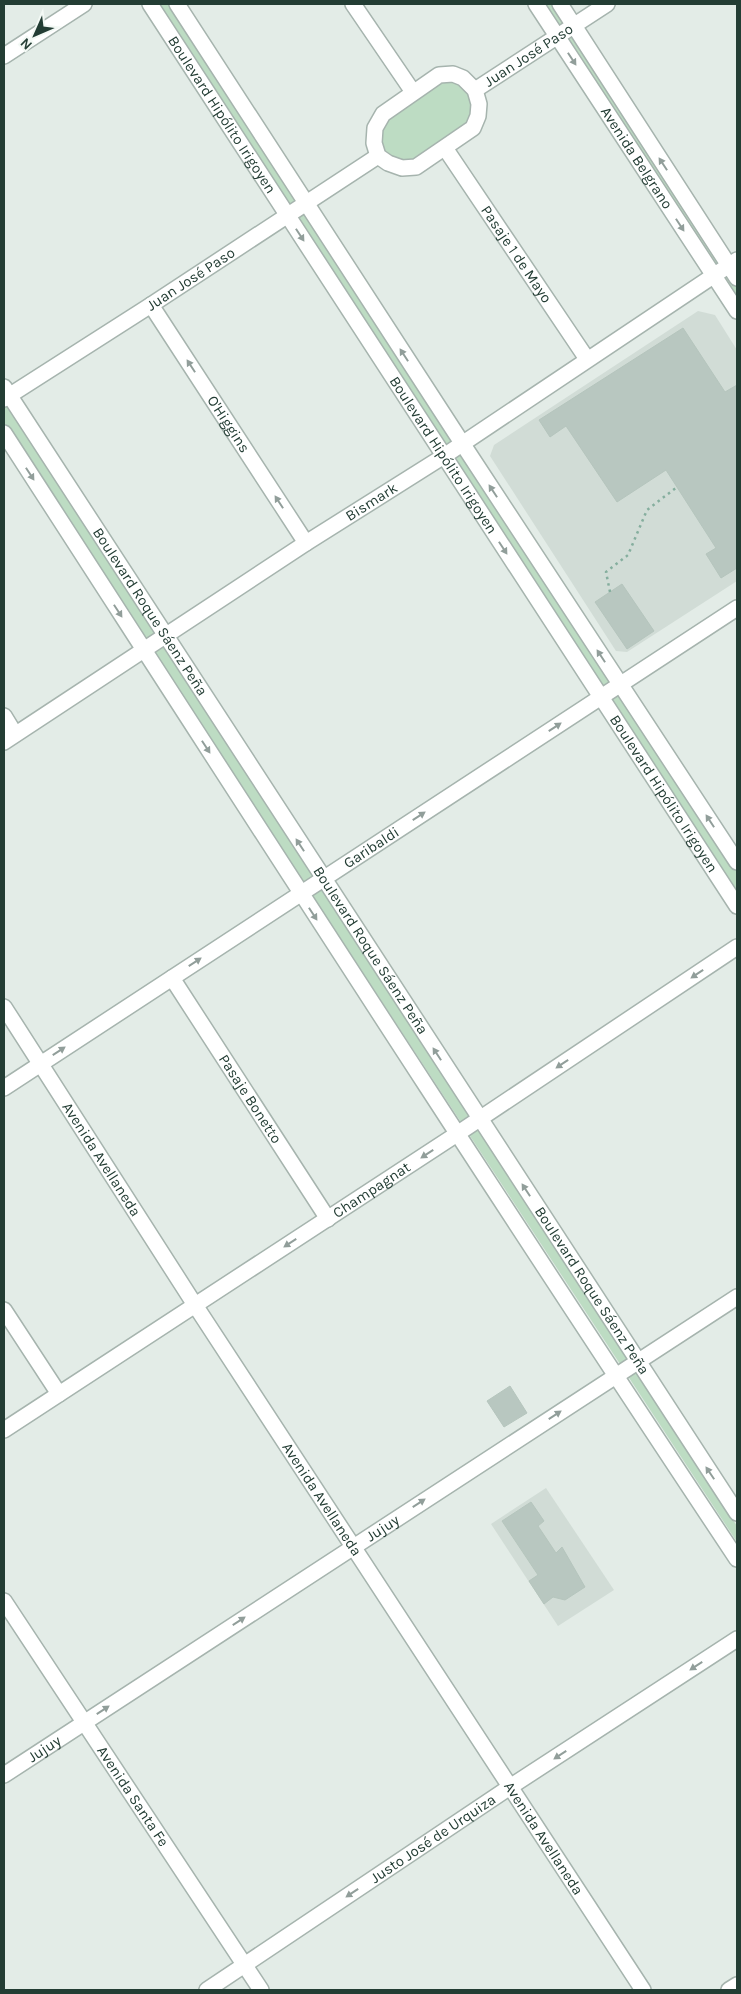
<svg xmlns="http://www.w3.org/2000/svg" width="741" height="1994" font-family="Karla,sans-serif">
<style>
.built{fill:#d1dcd6}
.green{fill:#bddcc3}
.building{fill:#b8c7c0;stroke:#b5c5bd}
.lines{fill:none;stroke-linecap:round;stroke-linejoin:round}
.minor-casing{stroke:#a6b4ae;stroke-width:18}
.path{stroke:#85ae9e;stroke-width:2.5;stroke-dasharray:2.5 4;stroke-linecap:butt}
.minor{stroke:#fff;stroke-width:15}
.oneway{fill:#919e9a}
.labels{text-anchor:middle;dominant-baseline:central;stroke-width:4;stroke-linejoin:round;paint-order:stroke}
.street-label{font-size:15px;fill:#233d34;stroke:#f3f9f5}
</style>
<rect width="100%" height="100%" fill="#e3ece7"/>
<g class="built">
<polygon points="698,311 715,315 737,350 737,581 627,652 616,651 490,456 494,445"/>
<polygon points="546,1488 614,1590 558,1626 491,1524"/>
</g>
<g class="green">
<polygon points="150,4 177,4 737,862 737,906"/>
<polygon points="536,4 560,4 737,278 737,311"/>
<polygon points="439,75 463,78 478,116 416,167 388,163 375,128"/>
<polygon points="4,401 737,1526 737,1542 263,821 4,422"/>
</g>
<g class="building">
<polygon points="683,328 725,392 737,385 737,568 721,578 706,554 716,548 666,470 617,502 566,426 550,437 539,420"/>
<polygon points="622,584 654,631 627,649 595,602"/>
<polygon points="510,1386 527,1413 504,1427 487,1401"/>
<polygon points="531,1502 544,1521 538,1526 556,1553 562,1547 585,1587 565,1600 553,1597 544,1604 529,1581 538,1575 502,1521"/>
</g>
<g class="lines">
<defs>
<g id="minor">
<path id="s1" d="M150,4L737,906"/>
<polyline points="177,4 462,443 737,862"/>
<polyline points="353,4 413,92"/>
<path id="s2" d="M536,4L737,311"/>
<polyline points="560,4 737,278"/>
<polyline points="4,56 84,4"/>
<polygon points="453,74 463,78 475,90 479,104 478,116 473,128 416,167 402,168 388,163 378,156 374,143 375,128 383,114 439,75"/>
<path id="s3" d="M475,90L607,4"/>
<path id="s4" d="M445,148L587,359"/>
<path id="s5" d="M151,305L306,543"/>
<path id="s6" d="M4,387L737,1513"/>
<path id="s7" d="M4,399L151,305L378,156"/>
<path d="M4,433C247,809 489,1186 737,1559"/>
<polyline points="4,716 15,734"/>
<path id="s8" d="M4,742L306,543L444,456L737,260"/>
<path id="s9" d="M172,978L328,1219"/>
<path id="s10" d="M4,1007L195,1305L643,1990"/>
<path id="s11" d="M4,1088L737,608"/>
<polyline points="4,1310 59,1394"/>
<path id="s12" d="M4,1430L457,1134L737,947"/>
<path id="s13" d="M4,1601L261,1990"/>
<path id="s14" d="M4,1775L737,1297"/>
<path id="s15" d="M207,1990L510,1787L737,1639"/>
<polyline points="729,1990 737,1985"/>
</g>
</defs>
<use href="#minor" class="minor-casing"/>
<polyline class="path" points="610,592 606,572 628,555 647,510 677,487"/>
<use href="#minor" class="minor"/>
</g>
<defs><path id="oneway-solid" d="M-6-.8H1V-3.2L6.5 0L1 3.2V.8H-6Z" transform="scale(1.25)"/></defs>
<g class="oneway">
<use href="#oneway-solid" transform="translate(572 59) rotate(57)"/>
<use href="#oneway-solid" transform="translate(663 164) rotate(-123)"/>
<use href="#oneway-solid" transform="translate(680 225) rotate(57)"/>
<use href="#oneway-solid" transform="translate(300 235) rotate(57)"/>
<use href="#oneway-solid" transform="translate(404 355) rotate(-123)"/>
<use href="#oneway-solid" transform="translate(191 366) rotate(-123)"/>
<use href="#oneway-solid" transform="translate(30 474) rotate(57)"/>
<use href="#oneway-solid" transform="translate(493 491) rotate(-123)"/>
<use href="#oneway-solid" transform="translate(279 502) rotate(-123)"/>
<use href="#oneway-solid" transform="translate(503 548) rotate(57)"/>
<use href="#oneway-solid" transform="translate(118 611) rotate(57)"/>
<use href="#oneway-solid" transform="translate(601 656) rotate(-123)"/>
<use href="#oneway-solid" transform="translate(555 727) rotate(-33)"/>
<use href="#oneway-solid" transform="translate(206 747) rotate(57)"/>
<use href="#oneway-solid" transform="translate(419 816) rotate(-33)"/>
<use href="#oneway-solid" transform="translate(710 821) rotate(-123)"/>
<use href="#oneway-solid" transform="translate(300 845) rotate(-123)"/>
<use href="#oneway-solid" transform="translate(313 914) rotate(57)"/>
<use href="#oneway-solid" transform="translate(195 962) rotate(-33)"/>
<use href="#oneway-solid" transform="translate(697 974) rotate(146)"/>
<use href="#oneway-solid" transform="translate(59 1051) rotate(-33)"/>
<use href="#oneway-solid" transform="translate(437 1054) rotate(-123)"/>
<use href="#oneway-solid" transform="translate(562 1064) rotate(146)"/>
<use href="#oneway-solid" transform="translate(427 1154) rotate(147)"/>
<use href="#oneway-solid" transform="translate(526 1190) rotate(-123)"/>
<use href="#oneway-solid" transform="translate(290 1243) rotate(147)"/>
<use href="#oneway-solid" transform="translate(555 1415) rotate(-33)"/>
<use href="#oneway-solid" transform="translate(710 1473) rotate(-124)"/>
<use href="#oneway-solid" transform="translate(419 1503) rotate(-33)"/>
<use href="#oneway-solid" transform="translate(239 1621) rotate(-33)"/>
<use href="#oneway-solid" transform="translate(696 1666) rotate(147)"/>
<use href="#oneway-solid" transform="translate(103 1710) rotate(-33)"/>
<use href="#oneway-solid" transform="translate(560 1755) rotate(147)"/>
<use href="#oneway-solid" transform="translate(352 1893) rotate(146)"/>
</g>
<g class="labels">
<g class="street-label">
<text stroke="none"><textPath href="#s3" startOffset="64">Juan José Paso</textPath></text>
<text stroke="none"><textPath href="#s1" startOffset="132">Boulevard Hipólito Irigoyen</textPath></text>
<text stroke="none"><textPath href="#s2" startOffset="184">Avenida Belgrano</textPath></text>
<text stroke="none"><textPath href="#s4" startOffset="128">Pasaje 1 de Mayo</textPath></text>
<text stroke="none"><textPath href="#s7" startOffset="222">Juan José Paso</textPath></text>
<text stroke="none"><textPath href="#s5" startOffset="142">O'Higgins</textPath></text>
<text stroke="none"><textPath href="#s1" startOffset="538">Boulevard Hipólito Irigoyen</textPath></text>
<text stroke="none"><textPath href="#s8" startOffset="439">Bismark</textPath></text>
<text stroke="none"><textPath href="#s6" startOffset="268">Boulevard Roque Sáenz Peña</textPath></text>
<text stroke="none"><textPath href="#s1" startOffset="942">Boulevard Hipólito Irigoyen</textPath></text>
<text stroke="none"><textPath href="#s11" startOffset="439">Garibaldi</textPath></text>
<text stroke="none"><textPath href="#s6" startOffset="672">Boulevard Roque Sáenz Peña</textPath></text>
<text stroke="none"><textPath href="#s9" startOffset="144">Pasaje Bonetto</textPath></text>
<text stroke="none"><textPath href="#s10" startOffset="181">Avenida Avellaneda</textPath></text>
<text stroke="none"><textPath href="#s12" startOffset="439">Champagnat</textPath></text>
<text stroke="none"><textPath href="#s6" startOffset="1078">Boulevard Roque Sáenz Peña</textPath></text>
<text stroke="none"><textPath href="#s10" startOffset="586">Avenida Avellaneda</textPath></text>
<text stroke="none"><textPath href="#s14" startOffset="452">Jujuy</textPath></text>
<text stroke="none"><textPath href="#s14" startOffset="48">Jujuy</textPath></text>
<text stroke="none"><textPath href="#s13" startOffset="234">Avenida Santa Fe</textPath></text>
<text stroke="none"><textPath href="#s15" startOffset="272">Justo José de Urquiza</textPath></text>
<text stroke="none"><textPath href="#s10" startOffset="991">Avenida Avellaneda</textPath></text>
</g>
</g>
<rect width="741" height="1994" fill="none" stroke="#233d34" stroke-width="10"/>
<g transform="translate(35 35) rotate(225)" stroke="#f3f9f5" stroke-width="4" paint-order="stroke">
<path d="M0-4L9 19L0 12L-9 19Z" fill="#233d34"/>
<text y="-8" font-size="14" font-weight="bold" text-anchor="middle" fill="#233d34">N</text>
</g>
</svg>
